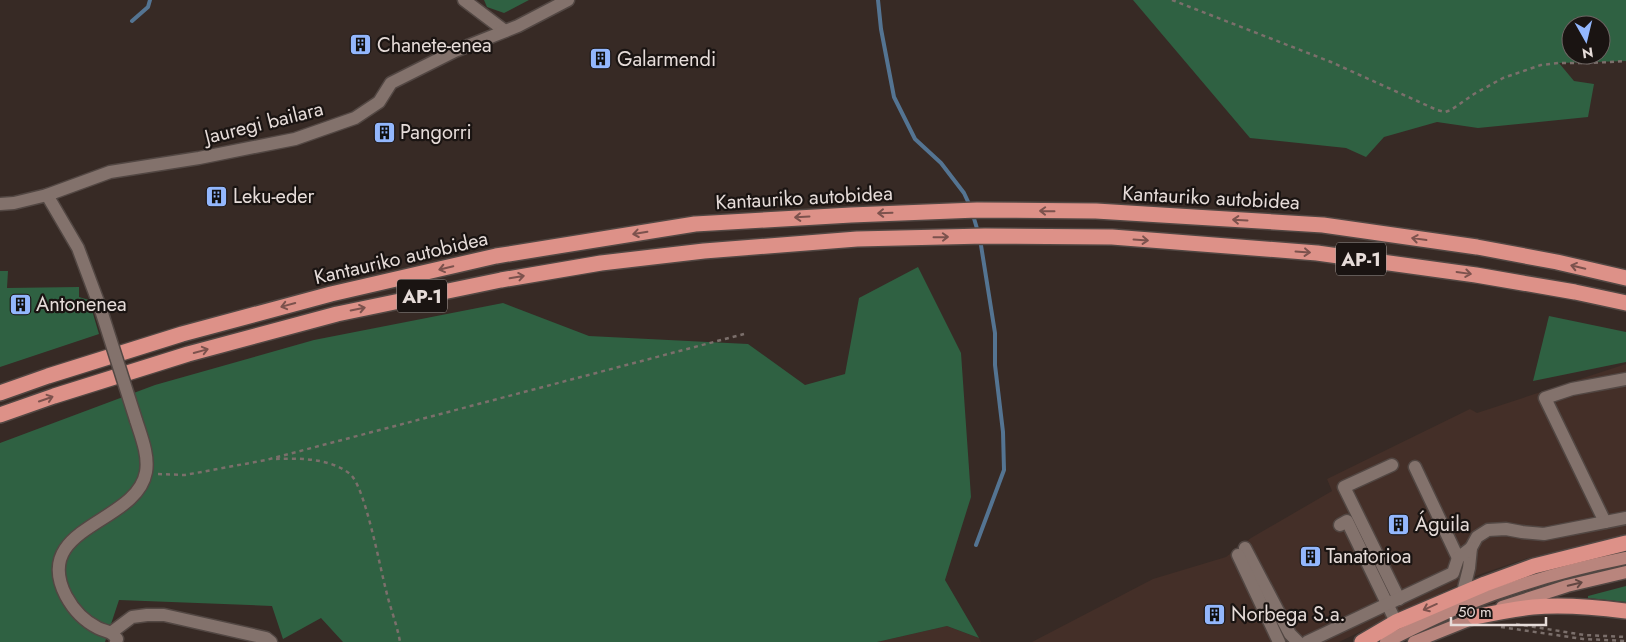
<svg xmlns="http://www.w3.org/2000/svg" width="1626" height="642" font-family="Jost,sans-serif">
<style>
.built{fill:#442f28}
.green{fill:#2f6142;fill-rule:evenodd}
.lines{fill:none;stroke-linecap:round;stroke-linejoin:round}
.stream{stroke:#547492;stroke-width:4}
.minor-casing{stroke:#524743;stroke-width:15}
.major-casing{stroke:#524743;stroke-width:15}
.highway-casing{stroke:#524743;stroke-width:18}
.path{stroke:#7b6f6b;stroke-width:2.5;stroke-dasharray:4 4;stroke-linecap:butt}
.minor{stroke:#83726c;stroke-width:12}
.major{stroke:#b9857d;stroke-width:12}
.highway{stroke:#dd9188;stroke-width:15}
.minor-bridge-casing{stroke:#524743;stroke-width:15;stroke-linecap:butt}
.minor-bridge{stroke:#83726c;stroke-width:12}
.oneway{stroke:#7c524d}
.oneway2{stroke:#624742}
.labels{text-anchor:middle;dominant-baseline:central;stroke-width:4.5;stroke-linejoin:round;paint-order:stroke}
.shield{fill:#1a1412;stroke:#a9a09d;stroke-width:1}
.shield-label{font-size:19px;font-weight:bold;fill:#e6dcd9}
.poi-label{font-size:20px;fill:#e6dcd9;stroke:#1a1412;text-anchor:start}
.street-label{font-size:20px;fill:#e6dcd9;stroke:#1a1412}
</style>
<rect width="100%" height="100%" fill="#372a25"/>
<g class="built">
<polygon points="1626,364 1626,534 1525,559 1478,575 1339,642 1032,642 1153,579 1226,557 1251,538 1332,491 1327,479 1470,409 1477,413"/>
<polygon points="947,626 979,638 981,642 877,642"/>
</g>
<g class="green">
<polygon points="484,0 529,0 504,13 487,7"/>
<path d="M1133,0H1626V61L1559,63L1574,81L1594,84L1588,117L1478,128L1437,122L1384,137L1366,157L1346,148L1250,138ZM1571,25H1601V55H1571Z"/>
<polygon points="918,267 961,353 971,497 945,580 979,638 947,626 877,642 343,642 321,618 283,639 272,606 119,600 105,642 0,642 0,443 155,385 314,340 503,303 589,336 748,344 805,385 845,374 859,298"/>
<polygon points="0,271 8,271 7,288 79,287 79,297 89,300 99,334 0,367"/>
<polygon points="1549,316 1626,332 1626,362 1533,381"/>
<polygon points="1626,586 1626,602 1588,598 1588,596"/>
</g>
<g class="lines">
<g class="stream">
<polyline points="878,0 881,29 894,97 915,139 941,163 964,193 970,206"/>
<polyline points="132,21 148,7 150,0"/>
<polyline points="973,215 978,232"/>
<polyline points="976,545 1004,470 1003,432 995,365 995,333 980,239"/>
</g>
<defs>
<g id="minor">
<polyline points="464,0 505,31"/>
<polyline points="47,195 78,248 100,307"/>
<polyline points="0,204 14,203 47,195 110,172 199,158 295,139 355,118 379,102 391,83 455,51 518,26 568,0"/>
<polyline points="1392,465 1344,487 1399,599"/>
<polyline points="1415,467 1458,558"/>
<polyline points="1605,522 1545,398 1572,389 1626,379"/>
<polyline points="1340,525 1347,521 1396,622"/>
<polyline points="1245,548 1290,634 1298,642"/>
<polyline points="1238,555 1279,642"/>
<polyline points="1472,591 1463,592 1469,568 1471,548 1477,537 1488,530 1506,529 1522,532 1544,534 1626,518"/>
<polyline points="112,632 132,617 147,615 164,615 266,638 271,642"/>
<path d="M116,642L117,639C110,630 106,632 98,628C84,621 73,609 66,596C30,526 137,524 146,472C149,455 141,436 136,420"/>
<polyline points="1307,642 1453,573 1458,558 1471,548"/>
</g>
<g id="major">
<polyline points="1502,607 1567,586 1626,572"/>
<path d="M1386,642C1412,629 1438,616 1465,605C1517,584 1571,569 1626,558"/>
<polyline points="1414,642 1484,614"/>
</g>
<g id="highway">
<polyline points="0,393 48,376 182,334 331,294 496,256 695,224 851,215 977,210 1096,211 1323,225 1477,247 1557,262 1626,278"/>
<polyline points="0,415 54,396 188,354 337,314 501,280 601,263 704,251 857,239 985,236 1112,237 1317,253 1476,275 1575,292 1626,303"/>
<path d="M1475,617C1494,613 1514,609 1533,607C1564,604 1595,607 1626,611"/>
<polyline points="1362,642 1396,622 1485,584 1534,566 1626,543"/>
</g>
</defs>
<use href="#minor" class="minor-casing"/>
<use href="#major" class="major-casing"/>
<use href="#highway" class="highway-casing"/>
<g class="path">
<polyline points="1172,0 1331,62 1437,110 1445,112 1451,110 1474,94 1503,78 1541,65 1558,63 1591,63 1626,61"/>
<path d="M276,459C299,458 330,458 350,474C365,486 380,568 386,590C390,608 397,624 400,642"/>
<polyline points="158,474 185,475 266,460 744,334"/>
<polyline points="1516,624 1584,635 1626,637"/>
<polyline points="1501,627 1583,639 1626,641"/>
</g>
<use href="#minor" class="minor"/>
<use href="#major" class="major"/>
<use href="#highway" class="highway"/>
<defs>
<polyline id="minor-bridge" points="100,307 136,420"/>
</defs>
<use href="#minor-bridge" class="minor-bridge-casing"/>
<use href="#minor-bridge" class="minor-bridge"/>
</g>
<defs><path id="oneway-shaft" d="M-6 0H5M1.5-3L5.5 0L1.5 3" fill="none" stroke-width="1.6" stroke-linecap="round" stroke-linejoin="round" transform="scale(1.25)"/></defs>
<g class="oneway">
<use href="#oneway-shaft" transform="translate(1047 211) rotate(-179)"/>
<use href="#oneway-shaft" transform="translate(885 213) rotate(178)"/>
<use href="#oneway-shaft" transform="translate(802 217) rotate(177)"/>
<use href="#oneway-shaft" transform="translate(1240 220) rotate(-177)"/>
<use href="#oneway-shaft" transform="translate(640 233) rotate(171)"/>
<use href="#oneway-shaft" transform="translate(941 237) rotate(-1)"/>
<use href="#oneway-shaft" transform="translate(1419 239) rotate(-172)"/>
<use href="#oneway-shaft" transform="translate(1141 240) rotate(4)"/>
<use href="#oneway-shaft" transform="translate(1303 252) rotate(4)"/>
<use href="#oneway-shaft" transform="translate(1578 267) rotate(-167)"/>
<use href="#oneway-shaft" transform="translate(446 268) rotate(167)"/>
<use href="#oneway-shaft" transform="translate(1464 273) rotate(8)"/>
<use href="#oneway-shaft" transform="translate(517 277) rotate(-10)"/>
<use href="#oneway-shaft" transform="translate(288 305) rotate(165)"/>
<use href="#oneway-shaft" transform="translate(358 309) rotate(-12)"/>
<use href="#oneway-shaft" transform="translate(201 351) rotate(-15)"/>
<use href="#oneway-shaft" transform="translate(46 399) rotate(-19)"/>
<use href="#oneway-shaft" transform="translate(1430 607) rotate(156)"/>
</g>
<use class="oneway2" href="#oneway-shaft" transform="translate(1575 584) rotate(-14)"/>
<defs>
<symbol id="building-square" viewBox="-11 -11 22 22"><rect x="-9" y="-9" width="18" height="18" rx="4" fill="#93b7fd" stroke="#1a1412"/><path d="M-4-6H4V6H1V3H-1V6H-4ZM-2.5-4.3h1.7v1.8h-1.7ZM.8-4.3h1.7v1.8H.8ZM-2.5-1h1.7V.8h-1.7ZM.8-1h1.7V.8H.8Z" fill="#111"/></symbol>
</defs>
<g fill-rule="evenodd">
<use href="#building-square" x="348" y="32" width="25" height="25"/>
<use href="#building-square" x="588" y="46" width="25" height="25"/>
<use href="#building-square" x="372" y="120" width="25" height="25"/>
<use href="#building-square" x="204" y="184" width="25" height="25"/>
<use href="#building-square" x="8" y="292" width="25" height="25"/>
<use href="#building-square" x="1386" y="512" width="25" height="25"/>
<use href="#building-square" x="1298" y="544" width="25" height="25"/>
<use href="#building-square" x="1202" y="602" width="25" height="25"/>
</g>
<g class="labels">
<g class="shield">
<rect x="1336" y="242.5" width="50" height="33" rx="4"/>
<rect x="397" y="279.5" width="50" height="33" rx="4"/>
</g>
<g class="shield-label">
<text x="1361" y="259">AP-1</text>
<text x="422" y="296">AP-1</text>
</g>
<g class="poi-label">
<text x="377" y="45">Chanete-enea</text>
<text x="617" y="59">Galarmendi</text>
<text x="400" y="132">Pangorri</text>
<text x="233" y="196">Leku-eder</text>
<text x="36" y="304">Antonenea</text>
<text x="1415" y="524">Águila</text>
<text x="1326" y="556">Tanatorioa</text>
<text x="1231" y="614">Norbega S.a.</text>
</g>
<g class="street-label">
<text transform="translate(264 123) rotate(-14)">Jauregi bailara</text>
<text transform="translate(804 198) rotate(-3)">Kantauriko autobidea</text>
<text transform="translate(1211 198) rotate(3)">Kantauriko autobidea</text>
<text transform="translate(401 258) rotate(-13)">Kantauriko autobidea</text>
</g>
</g>
<g transform="translate(1586 40) rotate(172)"><circle r="24" fill="#1a1412" stroke="#6c6462"/>
<path d="M0-4L9 19L0 12L-9 19Z" fill="#93b7fd"/>
<text y="-8" font-size="14" font-weight="bold" text-anchor="middle" fill="#e6dcd9">N</text>
</g>
<path d="M1451 617v8h95v-8" fill="none" stroke="#e6dcd9" stroke-width="2.5"/>
<text x="1458" y="617" font-size="15" fill="#e6dcd9" stroke="#1a1412" stroke-width="4" paint-order="stroke">50 m</text>
</svg>
